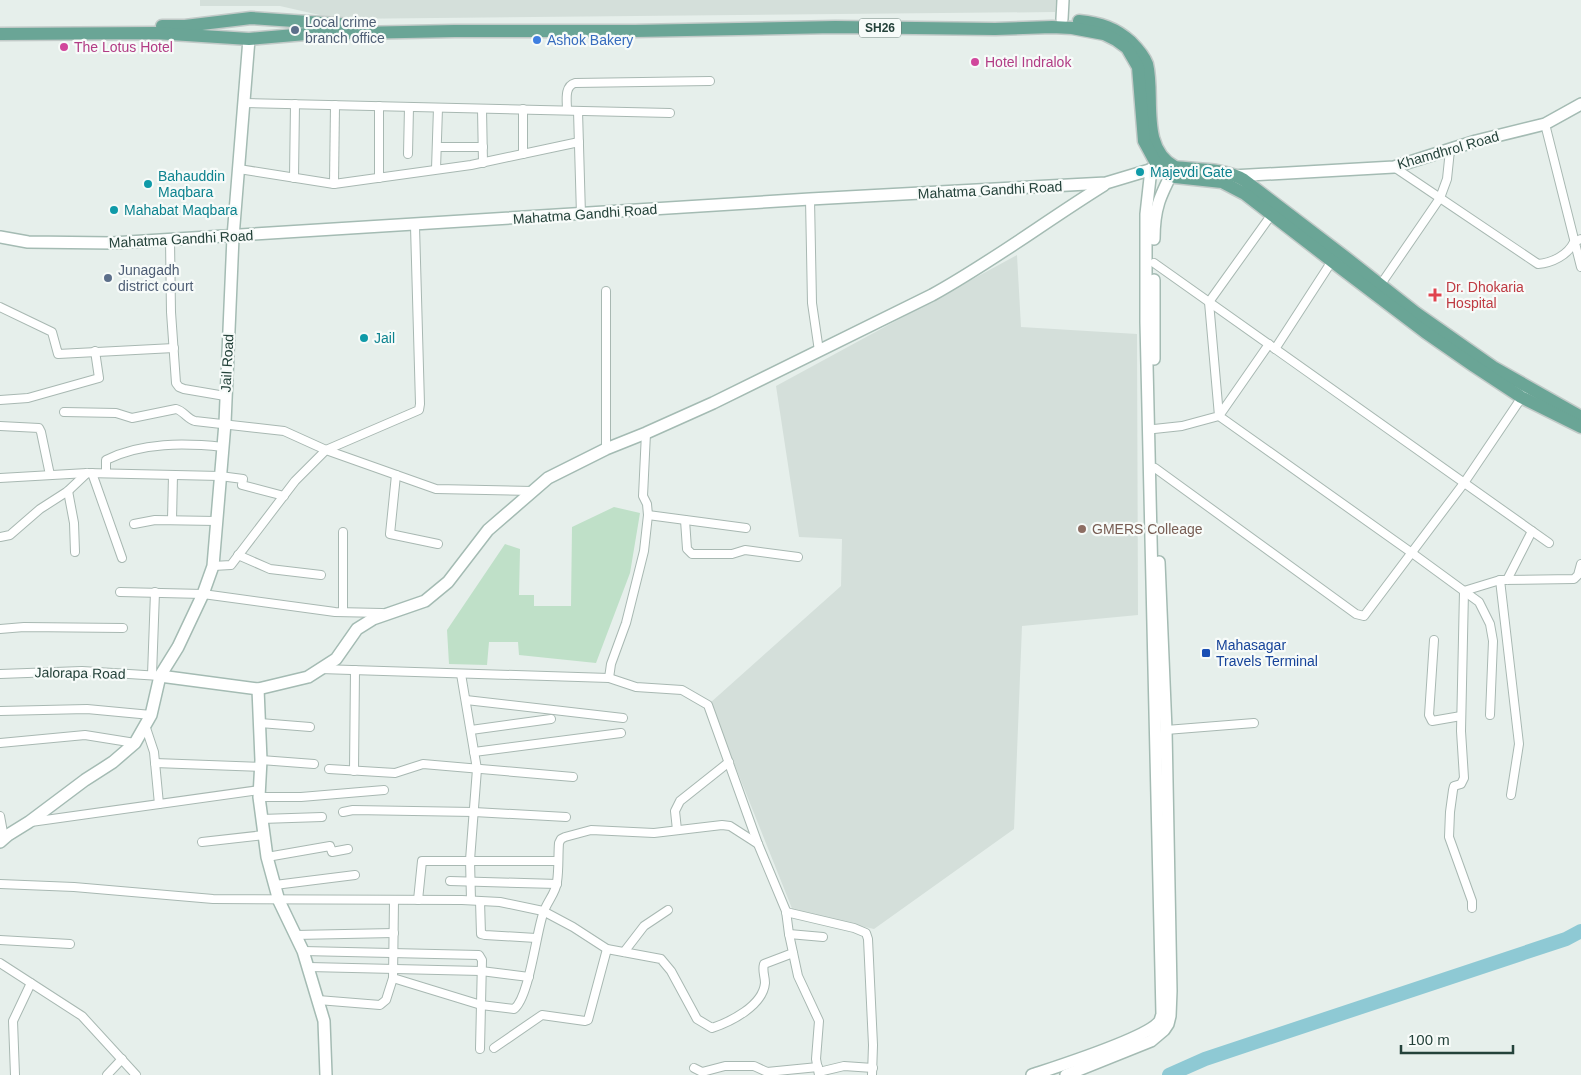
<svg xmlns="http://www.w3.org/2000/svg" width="1581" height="1075" font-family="Helvetica,sans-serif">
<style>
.built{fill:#d4dfda}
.green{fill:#bfe0c8}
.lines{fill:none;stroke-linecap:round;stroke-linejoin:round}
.river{stroke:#8ec9d4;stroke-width:14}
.street-casing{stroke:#a8b8b2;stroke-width:10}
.secondary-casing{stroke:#a4bbb3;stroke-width:14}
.primary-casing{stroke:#c2cac8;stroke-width:15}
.street{stroke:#fff;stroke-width:8}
.secondary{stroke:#fff;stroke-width:11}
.primary{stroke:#6aa596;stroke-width:12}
.service-dot{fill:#5c6f8a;stroke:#f7fbf9;stroke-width:2}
.shop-dot{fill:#3f7fe0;stroke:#f7fbf9;stroke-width:2}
.hotel-dot{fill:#d1479c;stroke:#f7fbf9;stroke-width:2}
.culture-dot{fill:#0f9aa8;stroke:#f7fbf9;stroke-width:2}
.health-dot{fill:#e0444e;stroke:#f7fbf9;stroke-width:2}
.education-dot{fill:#8d6e63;stroke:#f7fbf9;stroke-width:2}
.transit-dot{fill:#1a4fb4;stroke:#f7fbf9;stroke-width:2}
.labels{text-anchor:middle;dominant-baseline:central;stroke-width:4.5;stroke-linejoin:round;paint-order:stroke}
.shield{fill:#f7fbf9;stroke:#637a73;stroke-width:1}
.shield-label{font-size:12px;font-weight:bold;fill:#24423a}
.service-label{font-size:14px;fill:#4e5e75;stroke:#f7fbf9;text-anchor:start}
.shop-label{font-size:14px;fill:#366cbe;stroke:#f7fbf9;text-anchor:start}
.hotel-label{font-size:14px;fill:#b23c85;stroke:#f7fbf9;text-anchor:start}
.street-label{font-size:14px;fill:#24423a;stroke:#f7fbf9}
.culture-label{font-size:14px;fill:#0d838f;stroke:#f7fbf9;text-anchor:start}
.health-label{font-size:14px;fill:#be3a42;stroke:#f7fbf9;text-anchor:start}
.education-label{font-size:14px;fill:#785e54;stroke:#f7fbf9;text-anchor:start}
.transit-label{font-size:14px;fill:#164399;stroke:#f7fbf9;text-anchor:start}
</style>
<rect width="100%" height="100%" fill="#e6efeb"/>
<g class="built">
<polygon points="200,0 1056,0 1055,12 337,19 280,6 200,6"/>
<polygon points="1017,255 1021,327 1137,334 1138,615 1022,626 1014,829 874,929 793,911 710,703 841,586 842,539 799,537 776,386"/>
</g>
<polygon class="green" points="614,507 640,513 630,573 596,663 519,655 518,642 489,642 487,665 449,664 447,630 505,544 520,549 519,595 534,595 534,606 571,606 572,527"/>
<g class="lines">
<polyline class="river" points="1169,1075 1205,1059 1566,939 1581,931"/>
<defs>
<g id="street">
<polyline points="244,103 670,113"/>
<polyline points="482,109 483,163"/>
<path d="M567,110C567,101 564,86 575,83L710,81"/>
<polyline points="578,111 581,215"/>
<polyline points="1545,124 1581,267"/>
<polyline points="437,147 483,147"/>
<polyline points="408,154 409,107"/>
<polyline points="523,154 523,109"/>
<path d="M1394,167L1538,264C1552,263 1568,255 1574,242L1581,239"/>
<polyline points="239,169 334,184 471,165 579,142"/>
<polyline points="436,169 438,108"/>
<polyline points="294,178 295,104"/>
<polyline points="379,178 379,106"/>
<polyline points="334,184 335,105"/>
<polyline points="810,199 812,303 819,351"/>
<polyline points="170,240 171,312 176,383 179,387 184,389 225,396"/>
<polyline points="1154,263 1549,543"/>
<polyline points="1379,287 1440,198 1447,179 1450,150"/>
<polyline points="0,307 52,332 58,354 174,348"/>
<polyline points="1269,344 1219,416 1412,553 1479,602 1490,624 1493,641 1490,715"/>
<polyline points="1275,349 1332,261"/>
<polyline points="0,400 28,398 99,378 95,351"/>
<path d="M64,412L116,413L132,418L176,409C184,411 187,419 195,421L284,431L326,450L436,489L533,491"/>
<polyline points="0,426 39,428 41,432 50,475"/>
<polyline points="1154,429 1182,426 1219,416 1209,302 1272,214"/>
<polyline points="606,449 606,291"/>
<polyline points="1155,468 1356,614 1364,616 1464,483 1524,394"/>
<polyline points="92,473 122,558"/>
<path d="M106,473V460C142,442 185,443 223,447"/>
<polyline points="396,475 390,534 438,544"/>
<polyline points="0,478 87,473 220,476 243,479 242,485 284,496"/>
<polyline points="68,491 74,523 75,552"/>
<polyline points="648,515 746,528"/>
<polyline points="172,520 173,475"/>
<polyline points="685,520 687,549 692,554 732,554 745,550 798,557"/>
<polyline points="134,524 155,520 216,521"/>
<polyline points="343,532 343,612"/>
<polyline points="0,537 10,535 40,509 68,491 87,473"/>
<polyline points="238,555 270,569 321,575"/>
<polyline points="213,566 231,565 295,481 326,450 419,410 420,404 415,226"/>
<polyline points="1500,580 1519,744 1511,795"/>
<polyline points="1507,580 1532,531"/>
<polyline points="120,592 203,594 335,612 382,613"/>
<polyline points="0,629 24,627 123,628"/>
<polyline points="1434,640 1429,715 1432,721 1461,716"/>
<polyline points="320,669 609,678 636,687 682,690 708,705 758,844 786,911 789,934 798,976 819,1021 816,1059 819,1075"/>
<polyline points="0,674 82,671 160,676"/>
<polyline points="461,674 477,769 470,860 471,900"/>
<polyline points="152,675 155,592"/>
<polyline points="609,678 611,664 626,623 644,551 648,515 647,504 643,496 646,433"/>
<polyline points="466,700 623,718"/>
<polyline points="0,711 87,709 151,715"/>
<polyline points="260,723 310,727"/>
<polyline points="145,725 154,752 159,804"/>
<polyline points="471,730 551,719"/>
<polyline points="1166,730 1254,723"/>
<polyline points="0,743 85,735 135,743"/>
<polyline points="474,752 621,733"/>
<polyline points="261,760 314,764"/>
<polyline points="155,763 261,767"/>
<polyline points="329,769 395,773 423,764 573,777"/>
<polyline points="354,771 355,670"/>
<polyline points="259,797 301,797 384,790"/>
<polyline points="343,812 353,810 474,812 566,817"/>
<polyline points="0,816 4,838"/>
<polyline points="261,819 322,817"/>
<polyline points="31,822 259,790"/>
<polyline points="677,830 675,811 680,801 729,762"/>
<polyline points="202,842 264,835"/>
<polyline points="267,857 330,846 332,852 348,849"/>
<polyline points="450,881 557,884"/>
<path d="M0,884L74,887L213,899L462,900L500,902L543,911L573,927L607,949L661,959L671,971L697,1019L712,1028C730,1022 763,1006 765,983C765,976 762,971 764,964L793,953"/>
<polyline points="275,885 355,875"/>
<polyline points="418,900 422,861 557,861"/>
<polyline points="480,901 481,934 485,935 536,938"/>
<polyline points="1472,908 1472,901 1449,837 1450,812 1453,790 1454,786 1461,784 1464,778 1461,731 1464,591 1500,580 1574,579 1578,575 1581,564"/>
<polyline points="786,912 854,928 866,933 868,939 873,1045 872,1075"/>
<polyline points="789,934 823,937"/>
<polyline points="295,935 394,933"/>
<polyline points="0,940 70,944"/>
<polyline points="303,951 479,955 482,960 480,1049"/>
<polyline points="624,952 644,926 668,910"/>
<polyline points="0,963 82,1016 136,1075"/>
<polyline points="309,967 481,971 529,977"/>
<path d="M393,978L481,1005L514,1009C529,998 536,934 543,914C546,903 556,893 557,882C559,869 558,856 559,843L561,839L565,837L591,830L654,833L722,825L730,826L758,844"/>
<polyline points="318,1000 380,1005 386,1000 393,978 394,900"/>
<polyline points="494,1048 542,1015 585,1021 588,1020 607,949"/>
<polyline points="694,1068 702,1072 725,1066 754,1066 767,1072 818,1067"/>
<polyline points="819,1072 844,1066 873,1068"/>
<polyline points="15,1075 13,1021 31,983"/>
<polyline points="107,1075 122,1059"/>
</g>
<g id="secondary">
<polyline points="1062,19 1063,0"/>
<polyline points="1232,176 1394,167 1476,141 1545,124 1581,104"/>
<polyline points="0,237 28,242 112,243 810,199 1106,183 1166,165"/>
<path d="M1154,239C1154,208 1160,196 1174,169"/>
<polyline points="1154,280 1154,359"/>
<path d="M160,676L258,689L308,677L336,659L357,629L373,619L425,601L448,582L488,530L548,478L606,449L646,433L713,403L932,295C992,262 1046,221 1104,185"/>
<polyline points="258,689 261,760 259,797 267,857 279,901 303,951 324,1021 326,1075"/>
<polyline points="0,842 8,835 29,822 85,780 113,762 135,743 151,715 160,676 178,647 203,594 213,566 225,423 233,237 249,39"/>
<path d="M1032,1075C1056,1067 1148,1038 1160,1021C1160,1020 1162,1015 1162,1014L1146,322V214L1151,169"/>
<polyline points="1066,1075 1151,1041 1164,1030 1168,1024 1170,1016 1171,991 1166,730 1159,562"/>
</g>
<g id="primary">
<path d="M1079,21C1100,23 1116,28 1131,42C1137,48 1144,56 1147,64C1155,96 1139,148 1175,167C1198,170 1224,168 1244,180L1345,257L1416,313L1493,367L1581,417"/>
<polyline points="162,26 185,26 251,18 352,25"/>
<polyline points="0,34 155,33 249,39 306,34 454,31 635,31 835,27 995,29 1052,27 1072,28 1104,34 1116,40 1127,48 1138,67 1144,141 1158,167 1163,172 1175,177 1222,182 1245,194 1342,269 1425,332 1474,366 1521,397 1581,427"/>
</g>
</defs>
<use href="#street" class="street-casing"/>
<use href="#secondary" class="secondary-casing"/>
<use href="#primary" class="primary-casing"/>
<use href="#street" class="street"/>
<use href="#secondary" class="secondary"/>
<use href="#primary" class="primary"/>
</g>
<g class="service-dot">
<circle cx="295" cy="30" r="5"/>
<circle cx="108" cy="278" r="5"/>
</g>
<circle class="shop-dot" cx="537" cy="40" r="5"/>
<g class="hotel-dot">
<circle cx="64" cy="47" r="5"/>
<circle cx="975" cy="62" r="5"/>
</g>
<g class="culture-dot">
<circle cx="1140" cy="172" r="5"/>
<circle cx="148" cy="184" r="5"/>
<circle cx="114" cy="210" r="5"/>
<circle cx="364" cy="338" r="5"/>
</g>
<path class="health-dot" d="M1432.5 287.5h5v5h5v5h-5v5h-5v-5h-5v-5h5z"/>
<circle class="education-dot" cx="1082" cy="529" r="5"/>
<rect class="transit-dot" x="1201" y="648" width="10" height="10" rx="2.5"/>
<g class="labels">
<rect class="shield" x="859" y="18.5" width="42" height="19" rx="4"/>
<g class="shield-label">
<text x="880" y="28">SH26</text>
</g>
<g class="service-label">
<text x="305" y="22">Local crime<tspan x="305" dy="16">branch office</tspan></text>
<text x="118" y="270">Junagadh<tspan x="118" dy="16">district court</tspan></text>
</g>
<g class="shop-label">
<text x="547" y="40">Ashok Bakery</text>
</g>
<g class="hotel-label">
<text x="74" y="47">The Lotus Hotel</text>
<text x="985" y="62">Hotel Indralok</text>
</g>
<g class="street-label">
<text transform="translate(1448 150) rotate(-16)">Khamdhrol Road</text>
<text transform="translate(990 190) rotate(-3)">Mahatma Gandhi Road</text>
<text transform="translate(585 214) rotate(-4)">Mahatma Gandhi Road</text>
<text transform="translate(181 239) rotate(-3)">Mahatma Gandhi Road</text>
<text transform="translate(227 363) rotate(-87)">Jail Road</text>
<text transform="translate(80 673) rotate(1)">Jalorapa Road</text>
</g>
<g class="culture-label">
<text x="1150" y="172">Majevdi Gate</text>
<text x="158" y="176">Bahauddin<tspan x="158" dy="16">Maqbara</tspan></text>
<text x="124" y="210">Mahabat Maqbara</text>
<text x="374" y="338">Jail</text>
</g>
<g class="health-label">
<text x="1446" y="287">Dr. Dhokaria<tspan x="1446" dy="16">Hospital</tspan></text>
</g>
<g class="education-label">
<text x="1092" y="529">GMERS Colleage</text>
</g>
<g class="transit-label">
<text x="1216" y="645">Mahasagar<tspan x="1216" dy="16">Travels Terminal</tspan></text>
</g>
</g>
<path d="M1401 1045v8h112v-8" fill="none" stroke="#24423a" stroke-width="2.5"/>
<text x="1408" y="1045" font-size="15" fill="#24423a" stroke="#f7fbf9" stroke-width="4" paint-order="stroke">100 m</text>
</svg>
